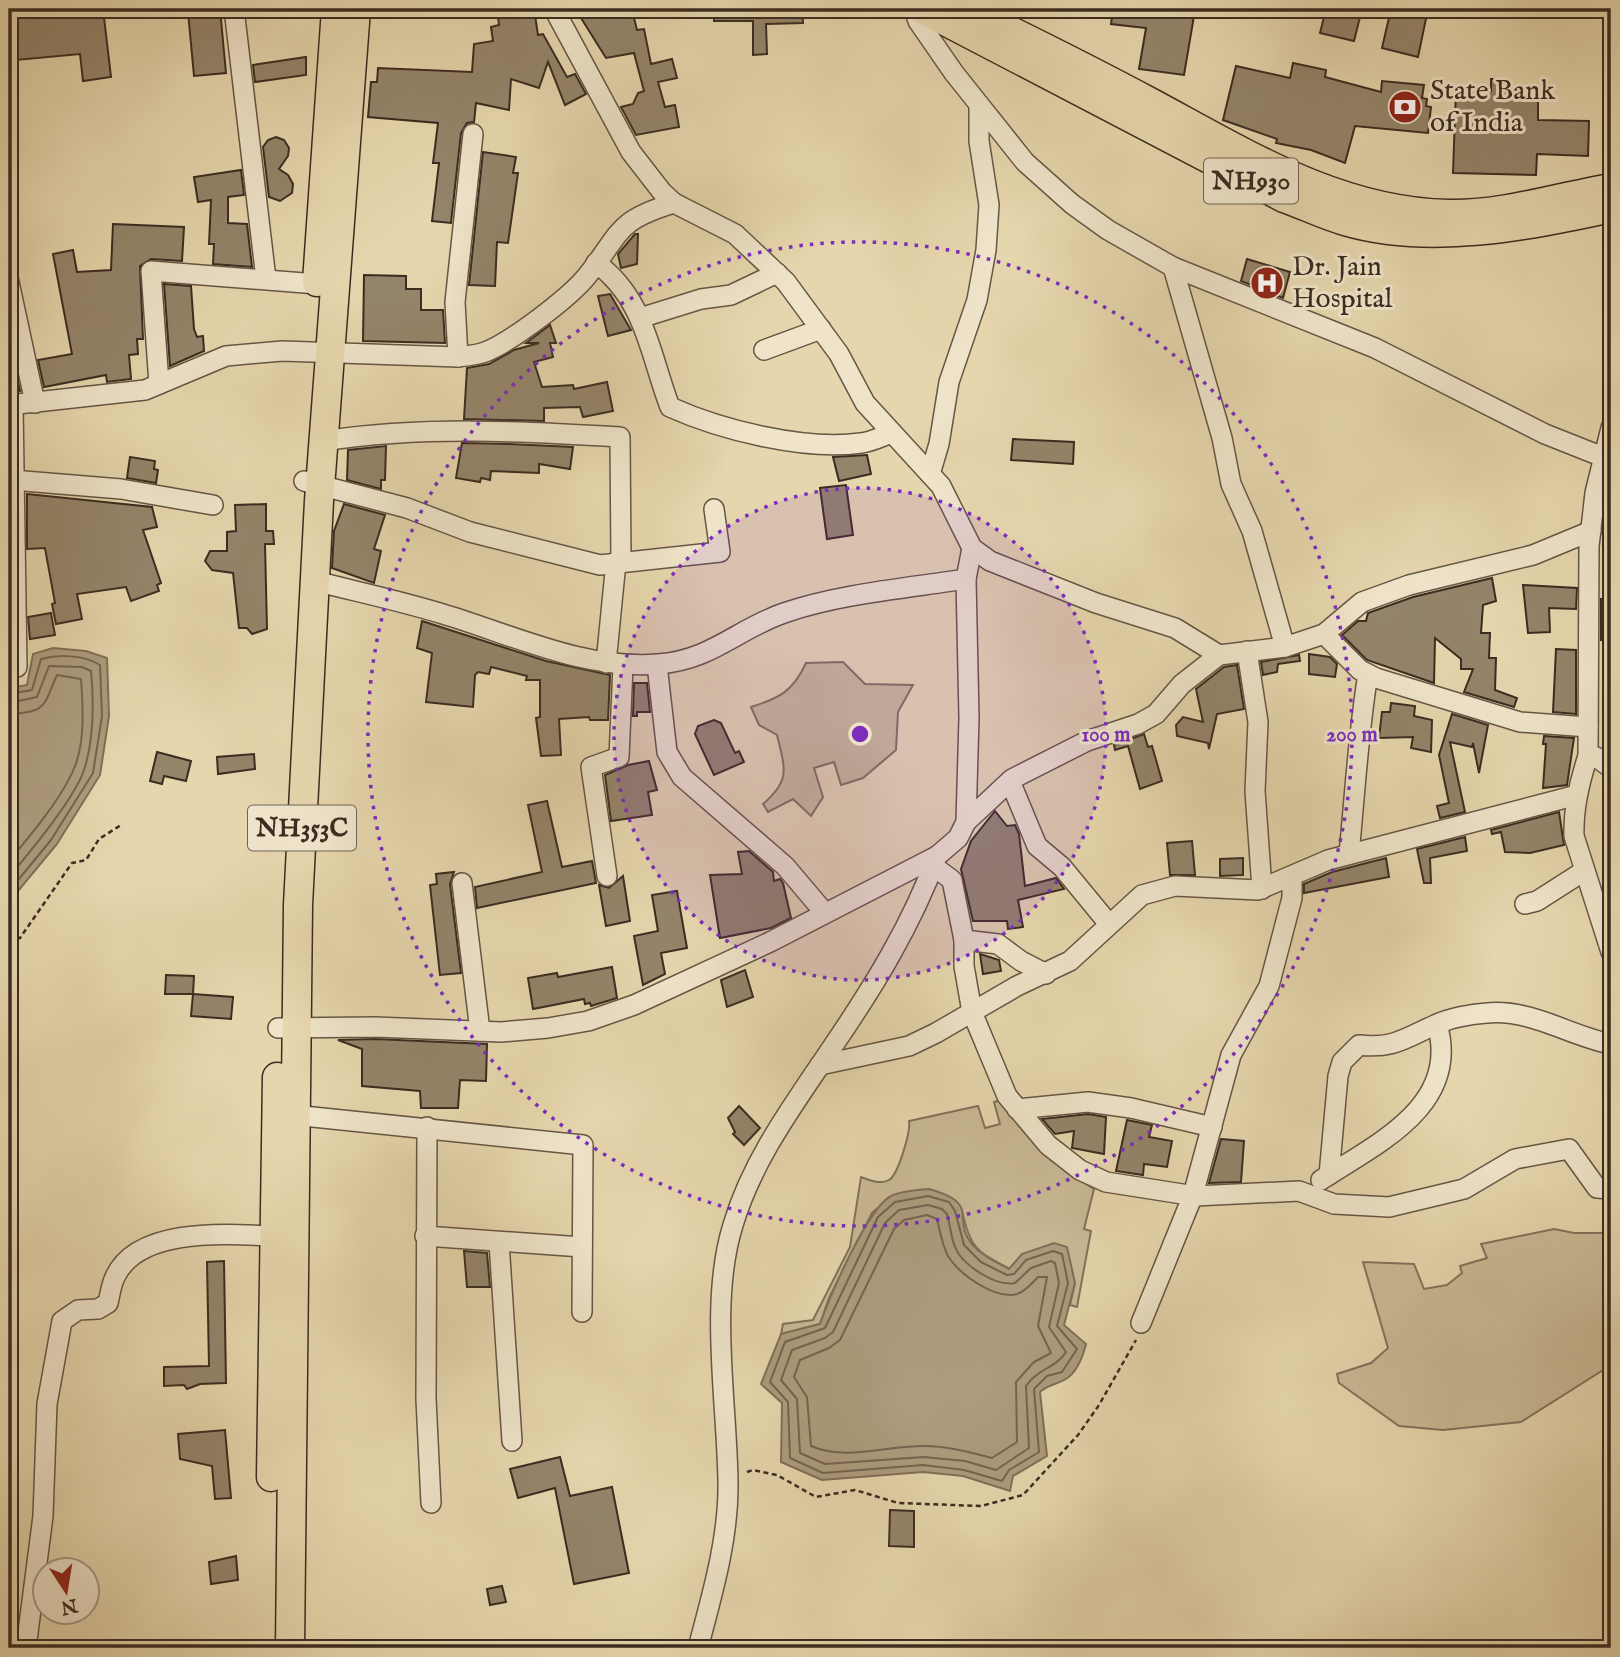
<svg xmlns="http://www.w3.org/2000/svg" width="1620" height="1657" font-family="'IM FELL English',serif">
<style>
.green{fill:#c9b995;stroke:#82725b;stroke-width:2}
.water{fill:#ac9c7d;stroke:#7f6f58;stroke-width:2}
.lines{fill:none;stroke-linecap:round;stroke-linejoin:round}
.shore{stroke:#74644f;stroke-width:2}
.building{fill:#94846a;stroke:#3b2c21;stroke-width:2}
.minor-casing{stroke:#665644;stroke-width:22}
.highway-casing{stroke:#3b2c21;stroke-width:31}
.path{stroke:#3b2c21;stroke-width:2.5;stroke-dasharray:5 3.5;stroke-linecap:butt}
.minor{stroke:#efe4ca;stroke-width:19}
.highway{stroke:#e6d6ad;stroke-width:28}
.ring{fill:none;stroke:#7b2cbf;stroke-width:3.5;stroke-dasharray:3.5 7}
.labels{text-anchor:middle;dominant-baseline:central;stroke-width:6;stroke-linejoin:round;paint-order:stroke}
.shield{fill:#efe4ca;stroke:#716354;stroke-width:2}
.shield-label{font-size:26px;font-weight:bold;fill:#3b2c21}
.poi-label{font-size:28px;fill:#3b2c21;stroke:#efe4ca;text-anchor:start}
.centre{fill:#7b2cbf;stroke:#efe4ca;stroke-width:3.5}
.ring-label{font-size:21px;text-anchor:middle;font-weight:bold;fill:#7b2cbf;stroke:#efe4ca;stroke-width:6;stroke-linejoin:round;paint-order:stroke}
</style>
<rect width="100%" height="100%" fill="#e6d6ad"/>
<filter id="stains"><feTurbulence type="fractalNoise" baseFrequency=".00286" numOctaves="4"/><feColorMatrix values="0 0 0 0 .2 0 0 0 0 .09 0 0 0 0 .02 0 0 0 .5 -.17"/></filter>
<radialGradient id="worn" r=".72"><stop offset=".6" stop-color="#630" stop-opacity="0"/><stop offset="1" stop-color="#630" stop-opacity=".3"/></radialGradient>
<g class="green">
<path d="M843,662L865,684L913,685L898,712L896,750L863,778L841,785L834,762L814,768L823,797L811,816L793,799L768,812L763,804C791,780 785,769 777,735L759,725L751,707C780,698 793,691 806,663Z"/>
<path d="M1001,1100C1024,1138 1056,1166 1094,1189L1084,1229L1091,1231L1077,1307L1070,1305L1075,1283L1035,1250L1022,1254L1010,1269C973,1250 971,1247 961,1208L892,1196L872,1213L829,1298L820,1324L781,1334L783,1324L813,1320L850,1247L861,1177C869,1180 881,1185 889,1180C898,1175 911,1131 909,1121L978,1106L985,1128L1000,1124L994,1102Z"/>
<polygon points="1554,1229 1574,1233 1607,1233 1607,1284 1611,1286 1611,1365 1521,1422 1443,1430 1399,1426 1339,1383 1337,1374 1371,1363 1388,1348 1363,1262 1414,1264 1424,1289 1447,1285 1462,1273 1460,1266 1487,1258 1481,1244"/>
</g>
<g class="water">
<polygon points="53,648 86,651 107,658 109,716 100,775 57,844 9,902 9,688 27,685 33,654"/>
<path d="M929,1189C982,1204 951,1218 972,1244C982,1256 996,1262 1009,1269L1022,1254L1054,1243L1067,1247L1075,1283L1064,1325L1086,1344C1083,1356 1077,1372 1066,1379C1056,1385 1049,1384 1040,1392L1047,1456L1013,1476L1010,1491L963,1476L923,1472L822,1480L781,1462L782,1403L761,1384L781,1334L820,1324C830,1296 867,1209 891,1196C901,1191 918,1190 929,1189Z"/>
</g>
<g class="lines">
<g class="shore">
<path d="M9,694L32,690L41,659C59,654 84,655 100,665L102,716L93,773L51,840L9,891"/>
<path d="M9,703L37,697L49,666L82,667L91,671C94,703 94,737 85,767C77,796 29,853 9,877"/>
<path d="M9,714C48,712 43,706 57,675L81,679C83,706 85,741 75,766C63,797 30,836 9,861"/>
<polygon points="928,1196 949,1202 955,1211 964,1245 981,1262 1007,1275 1014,1274 1026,1260 1053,1251 1062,1254 1068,1283 1057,1326 1077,1349 1062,1372 1047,1376 1034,1389 1039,1452 1009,1470 1002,1481 964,1470 923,1465 823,1473 790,1458 788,1402 770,1382 785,1342 825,1328 878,1217 895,1202"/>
<path d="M928,1205L942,1209L947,1214C950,1225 951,1237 955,1247C962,1265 996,1287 1015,1283L1031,1268L1051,1261L1055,1263L1059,1283L1049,1327L1066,1352C1056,1368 1037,1369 1026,1386L1029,1448L996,1470L965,1461L924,1457L825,1464L800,1453L797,1399L781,1380L792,1350L825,1338L833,1332L885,1223L899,1210Z"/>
<path d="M927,1215L937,1219C940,1231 942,1245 948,1256C959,1274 995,1300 1017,1294C1026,1291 1032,1283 1038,1277H1047L1038,1326L1051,1353L1034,1362L1016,1382L1017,1442L992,1458C969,1452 947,1446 923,1446C886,1446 845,1461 811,1446L807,1397L794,1377L800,1360L829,1348L840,1340L894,1229L904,1220Z"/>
</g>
</g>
<g class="building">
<polygon points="9,9 103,9 111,77 83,81 80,54 16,60"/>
<polygon points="220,9 226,73 194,76 188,12"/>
<polygon points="497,9 534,9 538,35 543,34 567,77 575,74 586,94 565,105 548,62 539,88 511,79 509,110 476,103 474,122 467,123 461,133 451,223 432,221 439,163 433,163 438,123 368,117 371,82 377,82 378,68 472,72 474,44 493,41 491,27 499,25"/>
<polygon points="714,9 802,9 803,23 766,24 767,54 753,55 753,21 714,21"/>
<polygon points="1113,9 1195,10 1184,75 1139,69 1146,28 1111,24"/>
<polygon points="1326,9 1362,9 1354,41 1320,33"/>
<polygon points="1391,9 1428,9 1418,57 1382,48"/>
<polygon points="616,11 617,17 633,14 637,30 644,29 651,64 672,59 677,78 658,82 665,107 675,105 679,127 636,135 621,107 633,104 638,93 644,91 634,53 606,58 581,18"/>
<polygon points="306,57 306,75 255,82 253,65"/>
<polygon points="1293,63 1326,70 1325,77 1381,92 1382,81 1424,85 1422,98 1427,99 1426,106 1431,107 1428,133 1355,126 1345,163 1311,150 1276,143 1277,139 1223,120 1236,66 1290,78"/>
<polygon points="1491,79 1504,79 1504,92 1538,93 1538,120 1589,121 1588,156 1537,154 1536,175 1453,173 1456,90 1491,91"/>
<polygon points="276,137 284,140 289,148 288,156 279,169 288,175 293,184 292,193 280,201 269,197 263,147 268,140"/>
<polygon points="483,152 516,157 513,173 518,173 508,243 497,242 495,286 469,285"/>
<polygon points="241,170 244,195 228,197 228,223 247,224 252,267 213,264 214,244 209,244 211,200 198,202 194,177"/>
<polygon points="113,224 184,227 182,261 151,259 140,266 143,339 137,339 138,354 129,355 131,379 107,382 106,375 44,387 38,360 72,354 53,254 73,250 77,272 111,270"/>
<polygon points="635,234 638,234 637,264 621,268 618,254"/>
<polygon points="1247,259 1290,272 1283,298 1241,281"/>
<polygon points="364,275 406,276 406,289 421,289 421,310 443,310 445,343 363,341"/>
<polygon points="164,284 191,286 194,329 197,337 203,336 204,351 170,366"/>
<polygon points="610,294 631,330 608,336 598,296"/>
<polygon points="550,325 556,343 550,343 553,357 534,362 542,387 573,385 574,389 607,382 613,411 583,417 580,407 544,408 544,421 464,419 467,368 489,364 514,350 539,343 526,343"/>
<polygon points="9,339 20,391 9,393"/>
<polygon points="1013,439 1074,442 1073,464 1011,460"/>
<polygon points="462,443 509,444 573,447 570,469 539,464 539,473 491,471 490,480 481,478 480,482 456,478"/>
<polygon points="386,446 385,480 381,480 381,489 347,480 348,450"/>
<polygon points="867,455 871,474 839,481 833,457"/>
<polygon points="130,457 155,461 154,469 158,470 156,483 127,478"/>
<polygon points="846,485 853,535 827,539 820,488"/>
<polygon points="27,494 152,507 157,527 143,530 161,583 157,585 159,591 131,601 126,587 77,594 82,619 56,624 52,604 55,603 45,548 27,549"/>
<polygon points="266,504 266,531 273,531 274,544 265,544 267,629 252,634 247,628 239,628 233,573 212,570 205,561 210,551 227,551 227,532 236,531 235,505"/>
<polygon points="344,504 385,515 374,549 381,551 374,583 332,568 334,531"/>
<polygon points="1492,578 1496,601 1483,605 1481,633 1490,633 1489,658 1496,658 1495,690 1517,698 1514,707 1464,692 1473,669 1461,669 1461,659 1435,638 1434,683 1367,660 1342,635 1358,621 1366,621 1368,613 1413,597"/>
<polygon points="1523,585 1577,588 1576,609 1549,608 1550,632 1528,633"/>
<rect x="1601" y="599" width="10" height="41"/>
<polygon points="51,613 55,635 30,639 28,617"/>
<polygon points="422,621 546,661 610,675 608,720 590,720 589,717 559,719 561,755 541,756 536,718 540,717 540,680 526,680 527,676 491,667 489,674 478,672 475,675 473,707 426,702 432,653 417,648"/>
<polygon points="1556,649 1576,650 1576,714 1553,712"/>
<polygon points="1309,654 1330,657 1337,664 1335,677 1309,674"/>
<polygon points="1299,655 1300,661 1278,664 1277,672 1263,675 1261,662"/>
<polygon points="1237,665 1244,709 1217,714 1209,749 1208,743 1177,736 1176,725 1183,717 1203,722 1196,689 1224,667"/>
<polygon points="634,683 647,683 650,712 637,712 637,716 633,716"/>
<polygon points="1391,703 1415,706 1414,716 1432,720 1431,752 1411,748 1413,737 1379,738 1382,712 1390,712"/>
<polygon points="1452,714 1488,725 1479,773 1473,743 1472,747 1450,742 1465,812 1440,818 1437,806 1449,803 1439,755"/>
<polygon points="714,720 721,723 735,753 739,751 744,762 714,775 695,734 698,726"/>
<polygon points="1144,734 1148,747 1152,746 1162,781 1140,789 1128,746 1115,750 1114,745"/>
<polygon points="1544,736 1574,738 1567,785 1543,788 1546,744 1543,744"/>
<polygon points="157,752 191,761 186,781 164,776 162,784 150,781"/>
<polygon points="254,754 255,769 218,774 217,757"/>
<polygon points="649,761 657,790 648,792 652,815 611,821 605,775 628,765"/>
<polygon points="547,801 562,867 592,861 596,883 477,908 475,887 542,872 528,805"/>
<polygon points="995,811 1007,826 1015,825 1019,834 1025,886 1056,878 1064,889 1018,900 1023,927 1008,929 1007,921 973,921 961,869 971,841"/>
<polygon points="1559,812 1564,845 1530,853 1505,852 1501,832 1492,834 1491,830"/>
<polygon points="1465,837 1467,851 1430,858 1431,883 1424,883 1417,849"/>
<polygon points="1192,841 1195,875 1170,875 1167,843"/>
<polygon points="749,851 773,872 774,881 780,879 783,883 791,918 771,928 720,938 710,875 742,874 738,852"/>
<polygon points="1243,858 1243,875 1220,876 1220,859"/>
<polygon points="1386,858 1389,877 1304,893 1304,884 1332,872"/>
<polygon points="454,872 450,884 461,973 440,975 430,885 437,884 436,874"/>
<polygon points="623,876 630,921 606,926 599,885 609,888"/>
<polygon points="677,891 687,948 661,953 665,974 643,985 634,936 658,931 652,895"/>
<polygon points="980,954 999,960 1001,971 983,974"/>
<polygon points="612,967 617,998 591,1006 590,1003 585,1004 584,999 533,1009 528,978 557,973 558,977"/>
<polygon points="745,970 753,997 727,1007 721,980"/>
<polygon points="166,975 194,976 193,994 165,994"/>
<polygon points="193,994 233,997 231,1019 191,1016"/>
<polygon points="375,1039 487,1044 486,1081 460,1080 458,1108 421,1108 420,1091 362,1086 362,1049 338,1040"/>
<polygon points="739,1106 760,1128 744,1145 733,1134 735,1132 728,1118"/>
<polygon points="1088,1114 1106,1117 1104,1154 1072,1148 1074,1131 1055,1134 1042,1119"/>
<polygon points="1127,1120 1152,1125 1149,1137 1172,1141 1167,1167 1144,1164 1143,1175 1116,1171"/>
<polygon points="1221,1139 1244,1141 1241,1182 1209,1183"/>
<polygon points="464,1251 487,1253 490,1287 467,1287"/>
<polygon points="224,1261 226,1383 200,1384 187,1389 184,1385 164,1386 164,1367 209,1366 207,1262"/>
<polygon points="225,1430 231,1498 215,1499 212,1466 180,1459 178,1434"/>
<polygon points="560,1457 570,1496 612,1487 629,1573 574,1584 555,1488 518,1498 510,1469"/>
<polygon points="890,1510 914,1511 914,1547 889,1546"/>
<polygon points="236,1556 238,1580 211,1584 209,1562"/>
<polygon points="502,1586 506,1602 490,1605 487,1589"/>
</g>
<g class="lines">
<defs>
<g id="minor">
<polyline points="234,9 266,279"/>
<polyline points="554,9 631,152 662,192 674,203 735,234 786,282 839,354 865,403 941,486 972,548 990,561 1096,603 1175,628 1219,655"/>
<polyline points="914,9 918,21 954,73 1025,162 1072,204 1108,230 1173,267 1375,348 1545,434 1603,457 1611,456"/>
<path d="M596,263C645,298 650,355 670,407C721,430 805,451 861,443C872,442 882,436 892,433"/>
<polyline points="1173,267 1222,438 1231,484 1252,531 1285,647"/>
<polyline points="9,282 35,403"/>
<polyline points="640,318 701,299 731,295 777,273"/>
<polyline points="764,350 821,329"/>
<polyline points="458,357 455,302 473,134"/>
<polyline points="159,384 151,271 317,284"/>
<path d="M9,405L145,390L226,356L282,351L458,357C467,356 477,355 485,352C511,342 569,298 587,276C622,232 615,221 674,203"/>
<polyline points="13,405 17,667"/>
<path d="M1611,428L1595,493L1589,546L1588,756C1579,783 1573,808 1574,836L1611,952"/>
<path d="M324,441C421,426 522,431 620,437L621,561"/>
<polyline points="930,474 939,444 949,382 977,300 986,250 989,205 979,141 979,107"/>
<polyline points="12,480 121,489 213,505"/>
<polyline points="304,481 407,508 470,532 600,565 720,552 714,509"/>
<path d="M315,581C358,592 401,601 443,614C513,635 584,670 658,664C712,660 737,629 784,613C838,594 908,588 966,579"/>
<polyline points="1324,634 1360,670 1376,678 1520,722 1588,727"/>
<polyline points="1247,651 1258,722 1255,791 1262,889"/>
<polyline points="606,663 616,562"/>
<polyline points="657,665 667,752 682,777 785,866 824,912"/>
<polyline points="1588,756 1596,757 1611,768"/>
<polyline points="1010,781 1037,846 1062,867 1109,924"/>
<polyline points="966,822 969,718 966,579 972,548"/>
<path d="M1349,854C1355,794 1358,734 1368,674"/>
<polyline points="933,866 952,880 964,940"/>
<polyline points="607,876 591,767 619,757 623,665"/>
<polyline points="462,883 480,1031"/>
<polyline points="1525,904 1537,901 1584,871"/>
<polyline points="1046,974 1021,961 998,944 964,940 964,966 972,1012 1007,1096 1048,1145 1080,1170 1106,1182 1195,1196 1299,1191 1334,1204 1389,1207 1464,1189 1515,1159 1569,1149 1597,1188 1611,1189"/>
<polyline points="278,1028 375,1027 501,1032 548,1028 588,1021 634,1005 770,942 937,856 958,838 966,822 1012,779 1087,741 1138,724 1156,714 1182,684 1219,655 1285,647 1324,634 1362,602 1409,585 1533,555 1591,531"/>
<polyline points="820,1065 909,1046 936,1033 1017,986 1070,961 1142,895 1175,886 1258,890 1328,860 1577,795"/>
<polyline points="1017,1109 1088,1102 1131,1108 1212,1127"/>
<polyline points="284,1114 583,1145 582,1312"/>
<polyline points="427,1127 426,1399 431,1503"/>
<path d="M1329,1175L1338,1076L1342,1062L1359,1045C1394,1049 1405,1038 1435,1025C1449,1018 1471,1014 1487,1013C1533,1009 1569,1036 1611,1044"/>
<path d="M1321,1180C1378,1143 1461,1105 1437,1024"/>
<polyline points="425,1236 582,1247"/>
<polyline points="499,1242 512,1441"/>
<polyline points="1141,1323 1193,1195 1231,1055 1269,986 1292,898 1292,877"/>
<path d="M26,1648L43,1516L47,1404L62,1321L78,1310L98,1309L108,1303C110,1295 111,1285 115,1277C138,1227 227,1234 273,1236"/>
<path d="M698,1648C712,1595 729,1538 728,1482C727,1402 709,1302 733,1225C753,1158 795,1103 833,1046C874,986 912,924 937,856"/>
</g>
<g id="highway">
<path d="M922,9L1284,198C1304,205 1324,215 1345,221C1430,246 1527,226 1611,208"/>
<path d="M966,9C1028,39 1090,70 1150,102C1245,153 1338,212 1449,214C1504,215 1558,197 1611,188"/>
<polyline points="317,282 336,9"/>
<polyline points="271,1477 277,1077"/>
<polyline points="290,1648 298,905 319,501 356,9"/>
</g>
</defs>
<use href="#minor" class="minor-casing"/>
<use href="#highway" class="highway-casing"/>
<g class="path">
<polyline points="9,942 20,938 72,863 86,860 99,839 121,825"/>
<polyline points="747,1472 753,1470 777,1475 816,1497 855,1490 898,1503 981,1506 1023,1495 1078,1435 1099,1405 1136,1340"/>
</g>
<use href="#minor" class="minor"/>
<use href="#highway" class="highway"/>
</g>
<circle cx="860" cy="734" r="246" fill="#7b2cbf" fill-opacity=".12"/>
<g class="ring">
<circle cx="860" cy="734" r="246"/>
<circle cx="860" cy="734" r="492"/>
</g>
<defs>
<symbol id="bank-disc" viewBox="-11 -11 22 22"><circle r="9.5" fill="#8f2418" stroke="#efe4ca"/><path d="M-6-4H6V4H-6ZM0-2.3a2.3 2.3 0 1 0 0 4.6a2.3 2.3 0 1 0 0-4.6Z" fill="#fff"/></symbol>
<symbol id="hospital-disc" viewBox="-11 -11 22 22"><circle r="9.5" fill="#8f2418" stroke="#efe4ca"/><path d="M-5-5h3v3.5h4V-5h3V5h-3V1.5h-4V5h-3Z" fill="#fff"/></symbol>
</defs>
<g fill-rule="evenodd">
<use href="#bank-disc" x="1386" y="88" width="38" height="38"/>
<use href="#hospital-disc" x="1248" y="264" width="38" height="38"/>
</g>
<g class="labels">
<g class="shield">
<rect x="1204" y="158.5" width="94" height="45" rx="5"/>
<rect x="248" y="805.5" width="108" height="45" rx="5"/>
</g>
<g class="shield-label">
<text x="1251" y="181">NH930</text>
<text x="302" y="828">NH353C</text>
</g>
<g class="poi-label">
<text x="1430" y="91">State Bank<tspan x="1430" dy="32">of India</tspan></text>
<text x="1292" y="267">Dr. Jain<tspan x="1292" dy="32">Hospital</tspan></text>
</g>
</g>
<circle cx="860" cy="734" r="10" class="centre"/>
<g class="ring-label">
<text x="1106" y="741">100 m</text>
<text x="1352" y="741">200 m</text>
</g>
<rect width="1620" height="1657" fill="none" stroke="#e6d6ad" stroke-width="35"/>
<rect x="10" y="10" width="1599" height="1636" fill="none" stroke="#3b2c21" stroke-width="3.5"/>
<rect x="18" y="18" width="1585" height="1622" fill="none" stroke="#3b2c21" stroke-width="2"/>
<g transform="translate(66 1591) rotate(168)"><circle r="33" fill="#efe4ca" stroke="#a79a86" stroke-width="2"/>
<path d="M0-5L12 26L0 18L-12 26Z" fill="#8f2418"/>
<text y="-10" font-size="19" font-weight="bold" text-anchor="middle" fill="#3b2c21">N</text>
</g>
<rect width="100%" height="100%" filter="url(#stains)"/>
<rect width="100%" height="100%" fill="url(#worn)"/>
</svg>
